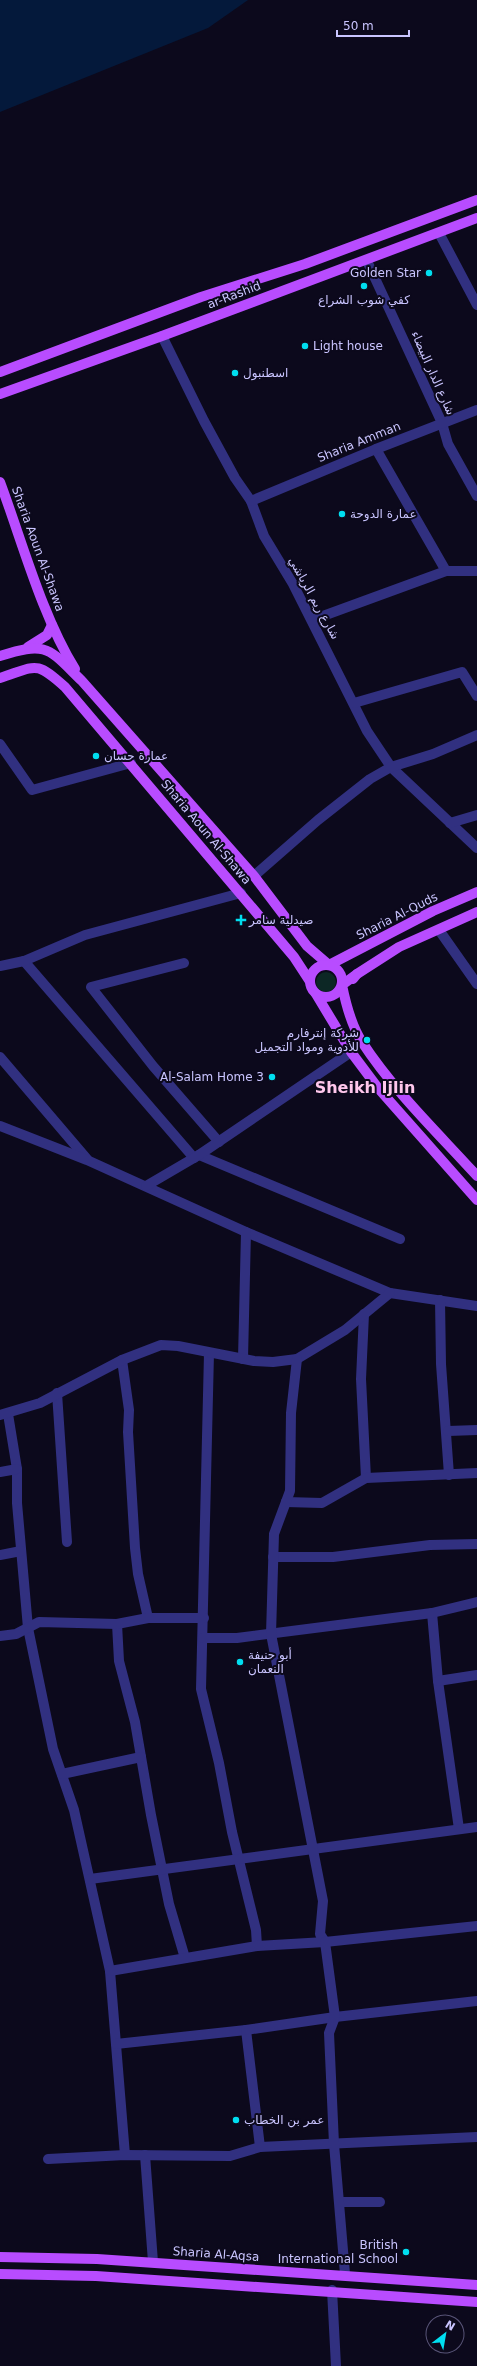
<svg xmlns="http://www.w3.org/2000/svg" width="477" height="2366" font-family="'DejaVu Sans',Cairo,sans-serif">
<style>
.green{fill:#0c2725}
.water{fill:#04193b}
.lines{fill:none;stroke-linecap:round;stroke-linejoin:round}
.minor{stroke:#313080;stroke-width:10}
.major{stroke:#b84cff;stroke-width:10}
.poi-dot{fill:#00def0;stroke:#0c091c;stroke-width:1.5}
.labels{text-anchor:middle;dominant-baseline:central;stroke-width:4;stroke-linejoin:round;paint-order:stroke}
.poi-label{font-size:12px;fill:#cac5ff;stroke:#0c091c;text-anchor:start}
.street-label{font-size:12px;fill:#cac5ff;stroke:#0c091c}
.district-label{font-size:16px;font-weight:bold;fill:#ffc7ec;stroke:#0c091c}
</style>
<rect width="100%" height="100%" fill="#0c091c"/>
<circle class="green" cx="326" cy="982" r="10"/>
<polygon class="water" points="0,0 248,0 208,28 0,112"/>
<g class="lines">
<g class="minor">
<polyline points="439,233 477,305"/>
<polyline points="367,261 442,423 448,444 477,496"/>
<polyline points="162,336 204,421 235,478 251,501 264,536 293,584 367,731 391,767 477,848"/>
<polyline points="376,449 446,571"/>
<polyline points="251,501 376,449 477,410"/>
<polyline points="312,620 446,571 477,571"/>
<polyline points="354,703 462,672 477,696"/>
<polyline points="0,744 32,790 131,763"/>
<polyline points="450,823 477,815"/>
<polyline points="254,876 318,820 370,779 391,767 433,754 477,735"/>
<polyline points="439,930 477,984"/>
<polyline points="24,961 194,1158"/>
<polyline points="184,963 91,987 153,1066 219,1142"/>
<polyline points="0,966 24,961 85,935 241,893"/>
<polyline points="0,1057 87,1159"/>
<polyline points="0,1126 87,1160 246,1232 390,1293 477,1306"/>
<polyline points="199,1155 400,1239"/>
<polyline points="146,1186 199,1155 351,1052"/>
<polyline points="440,1300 441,1364 449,1475"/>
<polyline points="364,1314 361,1379 366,1478"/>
<polyline points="209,1353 201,1689 219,1763 232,1832 256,1930 257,1946"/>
<polyline points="243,1359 246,1232"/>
<polyline points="122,1360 129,1410 128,1432 135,1548 138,1574 148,1618"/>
<polyline points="57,1393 67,1542"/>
<polyline points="8,1414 17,1469 17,1503 28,1628 53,1749 74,1810 110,1971 125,2155"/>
<polyline points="0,1415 40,1403 122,1360 161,1345 178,1346 254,1361 273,1362 297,1359 345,1330 390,1293"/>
<polyline points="448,1431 477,1430"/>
<polyline points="0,1472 17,1469"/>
<polyline points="286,1502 322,1503 366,1478 477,1473"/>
<polyline points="0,1555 21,1551"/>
<polyline points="273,1557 333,1557 430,1545 477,1544"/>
<polyline points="432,1613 438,1681 459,1829"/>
<polyline points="117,1624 119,1661 135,1722 151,1815 169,1904 185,1958"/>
<polyline points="0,1636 16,1634 39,1622 117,1624 148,1618 204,1618"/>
<polyline points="203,1638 237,1638 432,1613 477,1602"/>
<polyline points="438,1681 477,1675"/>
<polyline points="62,1774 141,1757"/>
<polyline points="90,1879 477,1827"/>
<polyline points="110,1971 257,1946 325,1942 320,1934 323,1901 271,1634 274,1534 290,1491 291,1413 297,1359"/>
<polyline points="116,2044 246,2030"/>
<polyline points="260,2147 246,2030 335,2017 477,2001"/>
<polyline points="145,2155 153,2262"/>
<polyline points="48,2159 125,2155 230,2156 260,2147 477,2137"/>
<polyline points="340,2202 380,2202"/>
<polyline points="345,2274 334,2144 329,2033 335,2017 325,1942 477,1926"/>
<polyline points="332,2290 336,2366"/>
</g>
<g class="major">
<polyline points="0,372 201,297 305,264 477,200"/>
<polyline points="0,394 162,336 477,218"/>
<path d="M0,482C22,541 42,616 75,669"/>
<polyline points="28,647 47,635 52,625"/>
<path d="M0,656C48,641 48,648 82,681L254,876L307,946L329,965L433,911L477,892"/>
<path d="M0,678C37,666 35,660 65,687L294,957L309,980"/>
<circle cx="326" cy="981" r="16"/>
<path d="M357,974L342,985C346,1005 351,1025 362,1042C394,1091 438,1133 477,1176"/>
<polyline points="353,979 357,974 399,947 477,912"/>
<polyline points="316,994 351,1052 378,1088 477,1200"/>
<polyline points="0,2257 97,2259 477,2285"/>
<polyline points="0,2274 96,2276 477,2302"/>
</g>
</g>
<g class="poi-dot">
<circle cx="429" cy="273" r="4"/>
<circle cx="364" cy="286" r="4"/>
<circle cx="305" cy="346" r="4"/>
<circle cx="235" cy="373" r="4"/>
<circle cx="342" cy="514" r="4"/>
<circle cx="96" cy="756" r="4"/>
<path d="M239 914h4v4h4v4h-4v4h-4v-4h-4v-4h4z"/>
<circle cx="367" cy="1040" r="4"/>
<circle cx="272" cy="1077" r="4"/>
<circle cx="240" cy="1662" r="4"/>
<circle cx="236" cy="2120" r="4"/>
<circle cx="406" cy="2252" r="4"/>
</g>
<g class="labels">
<g class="poi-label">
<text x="421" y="273" text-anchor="end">Golden Star</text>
<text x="364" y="300" text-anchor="middle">كفي شوب الشراع</text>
<text x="313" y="346">Light house</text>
<text x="243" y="373">اسطنبول</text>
<text x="350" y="514">عمارة الدوحة</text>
<text x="104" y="756">عمارة حسان</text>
<text x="249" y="920">صيدلية سامر</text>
<text x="359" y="1033" text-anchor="end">شركة إنترفارم<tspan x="359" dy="14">للأدوية ومواد التجميل</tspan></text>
<text x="264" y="1077" text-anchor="end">Al-Salam Home 3</text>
<text x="248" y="1655">أبو حنيفة<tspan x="248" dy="14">النعمان</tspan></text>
<text x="244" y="2120">عمر بن الخطاب</text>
<text x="398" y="2245" text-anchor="end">British<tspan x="398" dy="14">International School</tspan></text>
</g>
<g class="street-label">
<text transform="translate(234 295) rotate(-21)">ar-Rashid</text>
<text transform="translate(433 373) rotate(66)">شارع الدار البيضاء</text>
<text transform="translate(359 442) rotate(-22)">Sharia Amman</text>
<text transform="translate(38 549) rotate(70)">Sharia Aoun Al-Shawa</text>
<text transform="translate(314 598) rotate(61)">شارع ريم الرياشي</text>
<text transform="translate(206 832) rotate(50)">Sharia Aoun Al-Shawa</text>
<text transform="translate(397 916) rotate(-27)">Sharia Al-Quds</text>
<text transform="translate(216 2254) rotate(4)">Sharia Al-Aqsa</text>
</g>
<g class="district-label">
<text x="365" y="1087">Sheikh Ijlin</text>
</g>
</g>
<g transform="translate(445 2334) rotate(31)"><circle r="19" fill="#0c091c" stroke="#585477"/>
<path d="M0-3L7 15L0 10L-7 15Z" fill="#00def0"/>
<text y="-6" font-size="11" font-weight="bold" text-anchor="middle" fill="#cac5ff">N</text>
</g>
<path d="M337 30v6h72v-6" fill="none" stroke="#cac5ff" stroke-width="2"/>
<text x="343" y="30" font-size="12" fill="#cac5ff" stroke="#0c091c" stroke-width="3" paint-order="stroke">50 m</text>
</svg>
